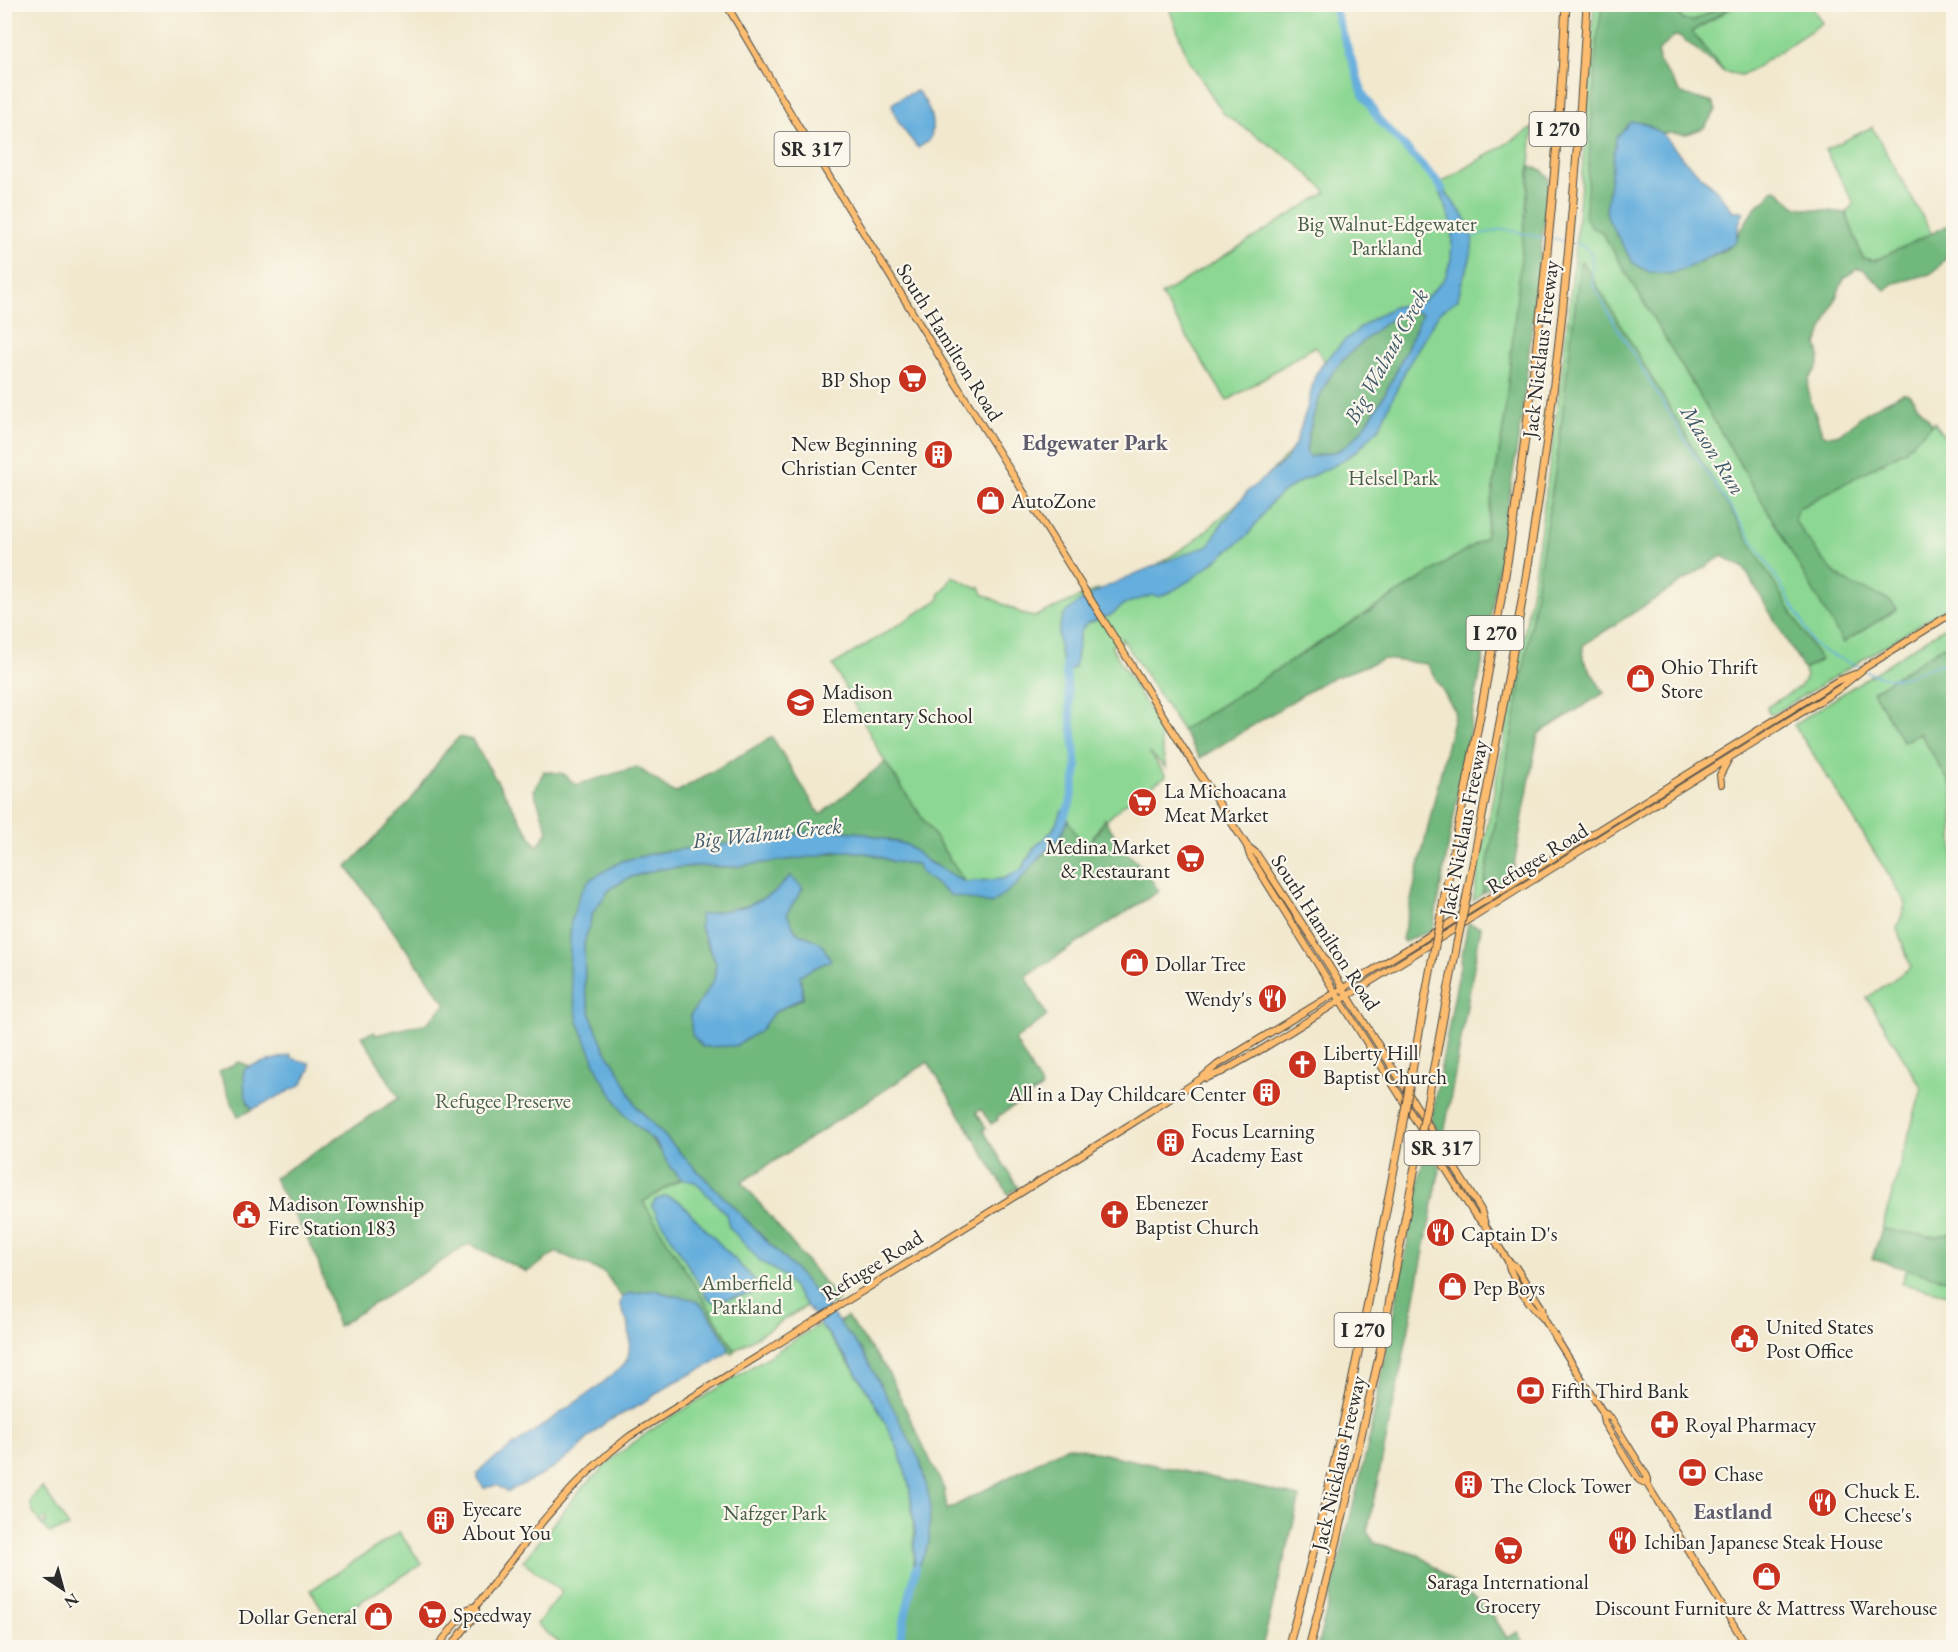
<svg xmlns="http://www.w3.org/2000/svg" width="1958" height="1652" font-family="'EB Garamond',serif">
<style>
.green{fill:#8cd793;stroke:#5c815f;stroke-width:1.5}
.forest{fill:#71b87d;stroke:#4e7254;stroke-width:1.5;fill-rule:evenodd}
.water{fill:#65aedd;stroke:#486c84;stroke-width:1.5;fill-rule:evenodd}
.lines{fill:none;stroke-linecap:round;stroke-linejoin:round}
.stream{stroke:#65aedd;stroke-width:1.5}
.river{stroke:#65aedd;stroke-width:8}
.primary-casing{stroke:#494743;stroke-width:8}
.highway-casing{stroke:#494743;stroke-width:9}
.primary{stroke:#fcbd6f;stroke-width:6}
.highway{stroke:#fcbd6f;stroke-width:7}
.highway-bridge-casing{stroke:#494743;stroke-width:9;stroke-linecap:butt}
.highway-bridge{stroke:#fcbd6f;stroke-width:7}
.labels{text-anchor:middle;dominant-baseline:central;stroke-width:4.5;stroke-linejoin:round;paint-order:stroke}
.shield{fill:#fbf7ec;stroke:#696865;stroke-width:1.5}
.shield-label{font-size:20px;font-weight:bold;fill:#2b2b2b}
.park-label{font-size:21px;fill:#485f4a;stroke:#fbf7ec}
.street-label{font-size:21px;fill:#2b2b2b;stroke:#fbf7ec}
.poi-label{font-size:21px;fill:#2b2b2b;stroke:#fbf7ec;text-anchor:start}
.water-label{font-size:22px;font-style:italic;fill:#3f5969;stroke:#fbf7ec}
.neighbourhood-label{font-size:22px;font-weight:bold;fill:#5f5c6e;stroke:#fbf7ec}
</style>
<rect width="100%" height="100%" fill="#fbf7ec"/>
<filter id="ink" filterUnits="userSpaceOnUse"><feTurbulence type="fractalNoise" baseFrequency=".0167" numOctaves="2"/><feDisplacementMap in="SourceGraphic" scale="12" xChannelSelector="R" yChannelSelector="G"/><feConvolveMatrix kernelMatrix="1 2 1 2 8 2 1 2 1" color-interpolation-filters="sRGB"/></filter>
<filter id="wash" filterUnits="userSpaceOnUse"><feTurbulence type="fractalNoise" baseFrequency=".008" numOctaves="4" result="noise"/><feDisplacementMap in="SourceGraphic" scale="24" xChannelSelector="R" yChannelSelector="G"/><feGaussianBlur stdDeviation="1.35" result="paint"/><feColorMatrix in="noise" values="0 0 0 0 0 0 0 0 0 0 0 0 0 0 0 0 0 1.4 0 .05"/><feComposite in="paint" operator="in"/></filter>
<g filter="url(#wash)">
<rect width="100%" height="100%" fill="#f1e8ce"/>
<g class="green">
<polygon points="1168,5 1333,5 1363,94 1380,121 1439,184 1533,128 1524,234 1504,423 1485,538 1182,730 1122,638 1122,641 1111,646 1163,733 1160,738 1166,768 1149,752 1166,776 1123,805 1106,821 1104,819 1085,850 1062,811 1052,831 1034,848 1024,870 1003,879 965,882 885,762 833,665 940,599 939,595 947,586 952,576 976,588 980,587 983,594 1025,615 1034,617 1098,589 1102,595 1146,572 1193,542 1256,487 1299,443 1324,360 1315,346 1227,401 1161,295 1327,192 1294,161 1224,114 1188,59"/>
<path d="M1594,5H1602L1591,227L1602,232L1769,513L1843,643L1897,609C1886,594 1873,595 1857,588C1852,586 1846,581 1842,578C1825,567 1807,537 1794,521L1795,516L1799,508L1904,451L1934,422L1953,449V604L1772,715L1768,712L1767,707L1800,687L1806,677L1804,670L1819,661L1580,263L1558,452L1524,667L1482,894L1473,901C1492,797 1515,693 1532,588C1562,395 1583,200 1594,5Z"/>
<polygon points="1673,5 1722,5 1694,21 1683,20"/>
<polygon points="1736,5 1811,5 1822,23 1749,72 1741,75 1724,72 1692,32"/>
<polygon points="1872,127 1932,234 1874,261 1863,258 1846,213 1854,203 1825,150"/>
<polygon points="1953,622 1953,640 1873,692 1903,742 1920,733 1953,789 1954,1110 1952,1125 1954,1128 1953,1233 1936,1237 1882,1229 1922,1088 1867,998 1911,967 1897,929 1906,903 1812,752 1794,725"/>
<polygon points="690,1174 811,1303 735,1350 643,1202"/>
<polygon points="1906,1268 1953,1282 1953,1295 1902,1284"/>
<path d="M820,1324C856,1371 896,1424 909,1484C911,1492 911,1502 912,1511C918,1560 913,1600 898,1647H564L537,1624L562,1592L523,1561L582,1488L617,1455L651,1430Z"/>
<path d="M42,1487L69,1527L67,1528L49,1533L41,1524L46,1523L45,1518L42,1519L40,1523C28,1506 27,1501 42,1487Z"/>
<polygon points="399,1532 422,1564 329,1621 311,1590"/>
</g>
<g class="forest">
<path d="M1736,4L1692,32L1724,72L1681,37L1674,36L1658,52L1659,62L1680,92L1688,96L1713,103L1716,110L1704,128L1687,134L1662,133L1641,122L1606,211L1609,221L1633,263L1689,267L1730,247L1735,243L1738,234L1756,206L1766,200L1772,190L1777,189L1794,206L1808,209L1846,213L1863,258L1874,261L1953,223V248L1938,268L1930,274L1895,283L1885,290L1864,270L1857,269L1844,278L1817,344L1820,357L1817,368L1809,379L1808,389L1810,400L1823,435C1845,439 1849,424 1864,414C1876,406 1890,400 1903,393L1909,394L1932,424L1904,451L1799,508L1795,516V521C1808,539 1821,560 1838,576C1856,592 1883,589 1897,609L1843,643L1769,513L1602,232L1591,227L1585,217L1597,40L1602,5H1673L1683,20L1694,21L1722,5Z"/>
<polygon points="1530,167 1542,170 1549,179 1521,422 1490,620 1433,929 1404,942 1402,939 1455,711 1427,664 1384,659 1325,681 1200,758 1182,730 1485,538 1504,423"/>
<polygon points="1583,262 1820,660 1804,670 1744,568 1722,556 1583,645 1583,659 1604,693 1538,734 1512,876 1482,894 1524,667 1558,452 1580,263"/>
<path d="M1417,312L1422,314C1406,350 1373,435 1337,451C1329,454 1318,455 1309,457L1306,452C1310,422 1320,384 1341,362C1349,353 1359,345 1368,337C1385,322 1395,314 1417,312Z"/>
<polygon points="1953,640 1953,789 1920,733 1903,742 1873,691"/>
<path d="M459,737L472,740L537,847L548,831L534,791L544,771L564,774L576,785L637,767L675,793L772,737L820,815L885,762L965,882L927,861L907,845L863,833L824,829L785,837L660,852L622,861L580,894L578,1021L646,1134C660,1147 669,1164 681,1179L643,1202L735,1350L732,1354L728,1352L729,1347L694,1300L666,1295L656,1290L627,1294L622,1298L605,1273L557,1252L527,1272L469,1244L338,1326L315,1253L274,1178L399,1098L362,1036L374,1032L376,1035L427,1023L446,1004L347,867L411,800L446,751Z"/>
<path d="M1104,818L1123,849L1144,869L1159,891L1026,976L1047,1016L1015,1040L1042,1088L997,1117L998,1120L991,1124L981,1109L976,1112L986,1128L983,1130L1018,1188L1008,1194L928,1062L742,1182L838,1300L826,1307L802,1277L695,1168L636,1106L619,1071L605,1050L592,1019L585,990L584,943L593,912L610,889L628,878L659,869L700,866L732,867L849,851L872,854L894,862L918,864L991,904L1059,839L1068,820L1085,850L1103,824ZM791,876L787,913L795,931L821,943L830,960L800,975L803,998L773,1013L761,1030L690,1016L714,980L716,962L706,944L700,915L747,906L774,893Z"/>
<polygon points="1468,923 1481,927 1443,1140 1431,1121"/>
<polygon points="239,1062 250,1066 244,1071 248,1104 253,1109 238,1117 219,1072"/>
<polygon points="1426,1146 1440,1168 1402,1363 1367,1532 1375,1543 1419,1555 1491,1612 1507,1638 1518,1632 1527,1647 1317,1648 1367,1450"/>
<polygon points="1882,1229 1936,1237 1953,1233 1953,1282 1872,1259"/>
<path d="M847,1317L887,1370L944,1489L947,1510L1068,1446L1300,1497L1262,1647H898C915,1594 920,1541 910,1485C900,1432 857,1373 825,1330Z"/>
</g>
<g class="water">
<path d="M917,91C929,104 936,123 930,140L918,148C908,136 894,119 892,104L904,96Z"/>
<path d="M1630,122H1641L1662,133L1685,161L1717,191L1733,211H1742L1744,213C1736,224 1739,231 1735,243L1689,267L1669,274L1649,272L1633,263L1609,221L1606,211L1616,138Z"/>
<path d="M1436,180L1465,217L1473,241L1470,260L1462,281L1458,299L1439,313L1406,369L1379,428L1358,450L1337,464L1301,481L1279,495L1271,503L1247,536L1192,579L1174,590L1159,597L1153,595L1124,604L1111,615L1086,624L1080,632L1075,666L1066,674C1060,657 1055,635 1062,619C1072,594 1182,555 1210,545L1218,529L1248,491L1286,460L1296,442L1308,405L1315,375L1325,361L1346,339L1372,319L1393,307L1422,302L1445,278L1451,259L1452,234L1450,218ZM1417,312L1422,314C1406,350 1373,435 1337,451C1329,454 1318,455 1309,457L1306,451C1310,422 1320,384 1341,362C1349,353 1359,345 1368,337C1385,322 1395,314 1417,312Z"/>
<polygon points="1062,811 1068,820 1059,839 1043,853 1016,885 991,904 950,895 920,872 918,864 894,862 872,854 849,851 831,852 819,856 732,867 700,866 659,869 628,878 610,889 593,912 584,943 585,990 592,1019 605,1050 619,1071 636,1106 695,1168 802,1277 862,1351 892,1406 920,1461 930,1501 929,1542 914,1578 915,1533 909,1484 898,1449 876,1405 850,1363 784,1276 759,1260 729,1227 726,1214 695,1182 681,1179 667,1162 657,1144 624,1114 600,1075 578,1021 569,969 571,921 580,894 589,880 622,861 660,852 785,837 823,829 863,833 907,845 927,861 965,882 1003,879 1022,869 1034,848 1052,831"/>
<polygon points="790,876 803,888 787,913 795,931 821,943 831,960 800,975 803,997 773,1013 761,1030 736,1046 703,1047 692,1035 690,1016 714,980 716,963 700,927 700,915 747,906 774,893"/>
<path d="M291,1055V1058L310,1063V1070L301,1085L253,1109C243,1099 244,1084 244,1070L250,1066Z"/>
<polygon points="666,1196 679,1201 759,1285 754,1293 713,1302 707,1297 652,1206 655,1200"/>
<path d="M656,1290C668,1296 680,1296 692,1299C706,1303 721,1335 729,1347L728,1352L711,1364L667,1386L642,1404L606,1422L589,1437L578,1450L542,1475L507,1492L497,1485L484,1488L478,1479V1473L483,1467L595,1389L623,1366L628,1358L630,1342L629,1327L620,1304L622,1298L627,1294Z"/>
</g>
<g class="lines">
<g class="stream">
<polyline points="1471,237 1502,229 1545,238"/>
<polyline points="1550,238 1566,241"/>
<polyline points="1573,243 1583,246 1589,251 1592,256 1592,282 1609,314 1689,446 1763,556 1802,621 1812,642 1820,650 1862,668"/>
<path d="M1866,671C1903,690 1920,666 1954,660"/>
</g>
<g class="river">
<polyline points="1333,4 1363,94 1380,121 1436,180 1442,189"/>
<polyline points="1060,825 1070,804 1077,769 1066,674 1066,664"/>
<polyline points="898,1648 916,1568"/>
</g>
</g>
</g>
<g filter="url(#ink)">
<g class="lines">
<defs>
<g id="primary">
<polyline points="726,4 797,124 955,382 1197,770 1247,846 1250,856 1474,1214 1485,1225 1508,1261 1515,1266 1542,1308 1544,1319"/>
<polyline points="1721,784 1720,775 1728,760"/>
<polyline points="1247,846 1256,853 1318,948 1481,1210 1485,1224"/>
<polyline points="1206,1078 1222,1072 1264,1048 1820,701 1840,688 1866,667 1954,612"/>
<path d="M1508,1261C1510,1278 1532,1308 1544,1319L1602,1411L1611,1418L1647,1476V1484L1748,1648"/>
<polyline points="1602,1411 1604,1423 1639,1480 1647,1484"/>
<polyline points="436,1648 468,1609 476,1606"/>
<path d="M450,1648L476,1614V1606C523,1545 568,1483 630,1436L1131,1124L1199,1080L1217,1065L1414,945L1837,681L1855,674"/>
</g>
<g id="highway">
<path d="M1467,895C1500,722 1535,550 1555,375C1570,252 1580,128 1587,4"/>
<path d="M1442,910C1466,788 1491,666 1510,544C1537,365 1557,185 1566,4"/>
<polyline points="1412,1071 1432,961"/>
<polyline points="1428,1099 1457,943"/>
<path d="M1288,1648C1336,1476 1369,1301 1402,1127"/>
<polyline points="1309,1648 1338,1536 1379,1357 1418,1151"/>
</g>
</defs>
<use href="#primary" class="primary-casing"/>
<use href="#highway" class="highway-casing"/>
<use href="#primary" class="primary"/>
<use href="#highway" class="highway"/>
<defs>
<g id="highway-bridge">
<polyline points="1457,943 1467,895"/>
<polyline points="1432,961 1442,910"/>
<polyline points="1402,1127 1412,1071"/>
<polyline points="1418,1151 1428,1099"/>
</g>
</defs>
<use href="#highway-bridge" class="highway-bridge-casing"/>
<use href="#highway-bridge" class="highway-bridge"/>
</g>
</g>
<defs>
<symbol id="supermarket-disc" viewBox="-11 -11 22 22"><circle r="9.5" fill="#c8321e" stroke="#fbf7ec"/><path d="M-6-5.5h2.5l.6 2H6L4.5 2H-2.5L-4.4-4H-6ZM-1.5 3.2a1.3 1.3 0 1 0 .1 0ZM3 3.2a1.3 1.3 0 1 0 .1 0Z" fill="#fff"/></symbol>
<symbol id="building-disc" viewBox="-11 -11 22 22"><circle r="9.5" fill="#c8321e" stroke="#fbf7ec"/><path d="M-4-6H4V6H1V3H-1V6H-4ZM-2.5-4.3h1.7v1.8h-1.7ZM.8-4.3h1.7v1.8H.8ZM-2.5-1h1.7V.8h-1.7ZM.8-1h1.7V.8H.8Z" fill="#fff"/></symbol>
<symbol id="shop-disc" viewBox="-11 -11 22 22"><circle r="9.5" fill="#c8321e" stroke="#fbf7ec"/><path d="M-5-2.5h2.3a2.7 3.5 0 0 1 5.4 0H5L5.5 6h-11ZM-1.5-2.5h3a1.5 2.3 0 0 0-3 0Z" fill="#fff"/></symbol>
<symbol id="school-disc" viewBox="-11 -11 22 22"><circle r="9.5" fill="#c8321e" stroke="#fbf7ec"/><path d="M0-5L7-2L0 1L-7-2ZM-4 1L0 2.5L4 1V4Q0 6-4 4Z" fill="#fff"/></symbol>
<symbol id="restaurant-disc" viewBox="-11 -11 22 22"><circle r="9.5" fill="#c8321e" stroke="#fbf7ec"/><path d="M-5-6h1v4h1v-4h1v4h1v-4h1v5L-1.5 .5V6h-2V.5L-5-1ZM5-6V6H3V1.5H1.5Q1.5-4 5-6Z" fill="#fff"/></symbol>
<symbol id="church-disc" viewBox="-11 -11 22 22"><circle r="9.5" fill="#c8321e" stroke="#fbf7ec"/><path d="M-1.2-6h2.4v3.5h3.3v2.4h-3.3V6h-2.4V-.1h-3.3v-2.4h3.3Z" fill="#fff"/></symbol>
<symbol id="civic-disc" viewBox="-11 -11 22 22"><circle r="9.5" fill="#c8321e" stroke="#fbf7ec"/><path d="M-.6-6.5H3V-4.5H.6V-3L4-1V1h2V6H-6V1h2V-1L-.6-3ZM-1.2 2.5V6h2.4V2.5Z" fill="#fff"/></symbol>
<symbol id="bank-disc" viewBox="-11 -11 22 22"><circle r="9.5" fill="#c8321e" stroke="#fbf7ec"/><path d="M-6-4H6V4H-6ZM0-2.3a2.3 2.3 0 1 0 0 4.6a2.3 2.3 0 1 0 0-4.6Z" fill="#fff"/></symbol>
<symbol id="pharmacy-disc" viewBox="-11 -11 22 22"><circle r="9.5" fill="#c8321e" stroke="#fbf7ec"/><path d="M-2-6h4v4h4v4h-4v4h-4v-4h-4v-4h4Z" fill="#fff"/></symbol>
</defs>
<g fill-rule="evenodd">
<use href="#supermarket-disc" x="896" y="362" width="33" height="33"/>
<use href="#building-disc" x="922" y="438" width="33" height="33"/>
<use href="#shop-disc" x="974" y="484" width="33" height="33"/>
<use href="#shop-disc" x="1624" y="662" width="33" height="33"/>
<use href="#school-disc" x="784" y="686" width="33" height="33"/>
<use href="#supermarket-disc" x="1126" y="786" width="33" height="33"/>
<use href="#supermarket-disc" x="1174" y="842" width="33" height="33"/>
<use href="#shop-disc" x="1118" y="946" width="33" height="33"/>
<use href="#restaurant-disc" x="1256" y="982" width="33" height="33"/>
<use href="#church-disc" x="1286" y="1048" width="33" height="33"/>
<use href="#building-disc" x="1250" y="1076" width="33" height="33"/>
<use href="#building-disc" x="1154" y="1126" width="33" height="33"/>
<use href="#church-disc" x="1098" y="1198" width="33" height="33"/>
<use href="#civic-disc" x="230" y="1198" width="33" height="33"/>
<use href="#restaurant-disc" x="1424" y="1216" width="33" height="33"/>
<use href="#shop-disc" x="1436" y="1270" width="33" height="33"/>
<use href="#civic-disc" x="1728" y="1322" width="33" height="33"/>
<use href="#bank-disc" x="1514" y="1374" width="33" height="33"/>
<use href="#pharmacy-disc" x="1648" y="1408" width="33" height="33"/>
<use href="#bank-disc" x="1676" y="1456" width="33" height="33"/>
<use href="#building-disc" x="1452" y="1468" width="33" height="33"/>
<use href="#restaurant-disc" x="1806" y="1486" width="33" height="33"/>
<use href="#building-disc" x="424" y="1504" width="33" height="33"/>
<use href="#restaurant-disc" x="1606" y="1524" width="33" height="33"/>
<use href="#supermarket-disc" x="1492" y="1534" width="33" height="33"/>
<use href="#shop-disc" x="1750" y="1560" width="33" height="33"/>
<use href="#supermarket-disc" x="416" y="1598" width="33" height="33"/>
<use href="#shop-disc" x="362" y="1600" width="33" height="33"/>
</g>
<g class="labels">
<g class="shield">
<rect x="1529.5" y="112" width="57" height="34" rx="4.5"/>
<rect x="774.5" y="132" width="75" height="34" rx="4.5"/>
<rect x="1466.5" y="616" width="57" height="34" rx="4.5"/>
<rect x="1404.5" y="1131" width="75" height="34" rx="4.5"/>
<rect x="1334.5" y="1313" width="57" height="34" rx="4.5"/>
</g>
<g class="shield-label">
<text x="1558" y="129">I 270</text>
<text x="812" y="149">SR 317</text>
<text x="1495" y="633">I 270</text>
<text x="1442" y="1148">SR 317</text>
<text x="1363" y="1330">I 270</text>
</g>
<g class="park-label">
<text x="1387" y="223">Big Walnut-Edgewater<tspan x="1387" dy="24">Parkland</tspan></text>
<text x="1393" y="477">Helsel Park</text>
<text x="503" y="1100">Refugee Preserve</text>
<text x="747" y="1282">Amberfield<tspan x="747" dy="24">Parkland</tspan></text>
<text x="775" y="1512">Nafzger Park</text>
</g>
<g class="street-label">
<text transform="translate(950 342) rotate(58)">South Hamilton Road</text>
<text transform="translate(1540 349) rotate(-83)">Jack Nicklaus Freeway</text>
<text transform="translate(1463 828) rotate(-79)">Jack Nicklaus Freeway</text>
<text transform="translate(1537 858) rotate(-32)">Refugee Road</text>
<text transform="translate(1326 932) rotate(57)">South Hamilton Road</text>
<text transform="translate(872 1265) rotate(-32)">Refugee Road</text>
<text transform="translate(1338 1463) rotate(-77)">Jack Nicklaus Freeway</text>
</g>
<g class="poi-label">
<text x="891" y="379" text-anchor="end">BP Shop</text>
<text x="917" y="443" text-anchor="end">New Beginning<tspan x="917" dy="24">Christian Center</tspan></text>
<text x="1011" y="500">AutoZone</text>
<text x="1661" y="666">Ohio Thrift<tspan x="1661" dy="24">Store</tspan></text>
<text x="822" y="691">Madison<tspan x="822" dy="24">Elementary School</tspan></text>
<text x="1164" y="790">La Michoacana<tspan x="1164" dy="24">Meat Market</tspan></text>
<text x="1170" y="846" text-anchor="end">Medina Market<tspan x="1170" dy="24">&amp; Restaurant</tspan></text>
<text x="1155" y="963">Dollar Tree</text>
<text x="1252" y="998" text-anchor="end">Wendy's</text>
<text x="1323" y="1052">Liberty Hill<tspan x="1323" dy="24">Baptist Church</tspan></text>
<text x="1246" y="1093" text-anchor="end">All in a Day Childcare Center</text>
<text x="1191" y="1130">Focus Learning<tspan x="1191" dy="24">Academy East</tspan></text>
<text x="1135" y="1202">Ebenezer<tspan x="1135" dy="24">Baptist Church</tspan></text>
<text x="268" y="1203">Madison Township<tspan x="268" dy="24">Fire Station 183</tspan></text>
<text x="1461" y="1233">Captain D's</text>
<text x="1473" y="1287">Pep Boys</text>
<text x="1766" y="1326">United States<tspan x="1766" dy="24">Post Office</tspan></text>
<text x="1551" y="1390">Fifth Third Bank</text>
<text x="1685" y="1424">Royal Pharmacy</text>
<text x="1714" y="1473">Chase</text>
<text x="1490" y="1485">The Clock Tower</text>
<text x="1844" y="1490">Chuck E.<tspan x="1844" dy="24">Cheese's</tspan></text>
<text x="462" y="1508">Eyecare<tspan x="462" dy="24">About You</tspan></text>
<text x="1644" y="1541">Ichiban Japanese Steak House</text>
<text x="1508" y="1581" text-anchor="middle">Saraga International<tspan x="1508" dy="24">Grocery</tspan></text>
<text x="1766" y="1607" text-anchor="middle">Discount Furniture &amp; Mattress Warehouse</text>
<text x="453" y="1614">Speedway</text>
<text x="357" y="1616" text-anchor="end">Dollar General</text>
</g>
<g class="water-label">
<text transform="translate(1386 356) rotate(-61)">Big Walnut Creek</text>
<text transform="translate(1713 450) rotate(58)">Mason Run</text>
<text transform="translate(767 833) rotate(-6)">Big Walnut Creek</text>
</g>
<g class="neighbourhood-label">
<text x="1095" y="442">Edgewater Park</text>
<text x="1733" y="1511">Eastland</text>
</g>
</g>
<rect width="1958" height="1652" fill="none" stroke="#fbf7ec" stroke-width="24"/>
<g transform="translate(63 1589) rotate(144)" stroke="#fbf7ec" stroke-width="4.5" paint-order="stroke">
<path d="M0-4.5L10 22L0 15L-10 22Z" fill="#2b2b2b"/>
<text y="-9" font-size="16" font-weight="bold" text-anchor="middle" fill="#2b2b2b">N</text>
</g>
</svg>
